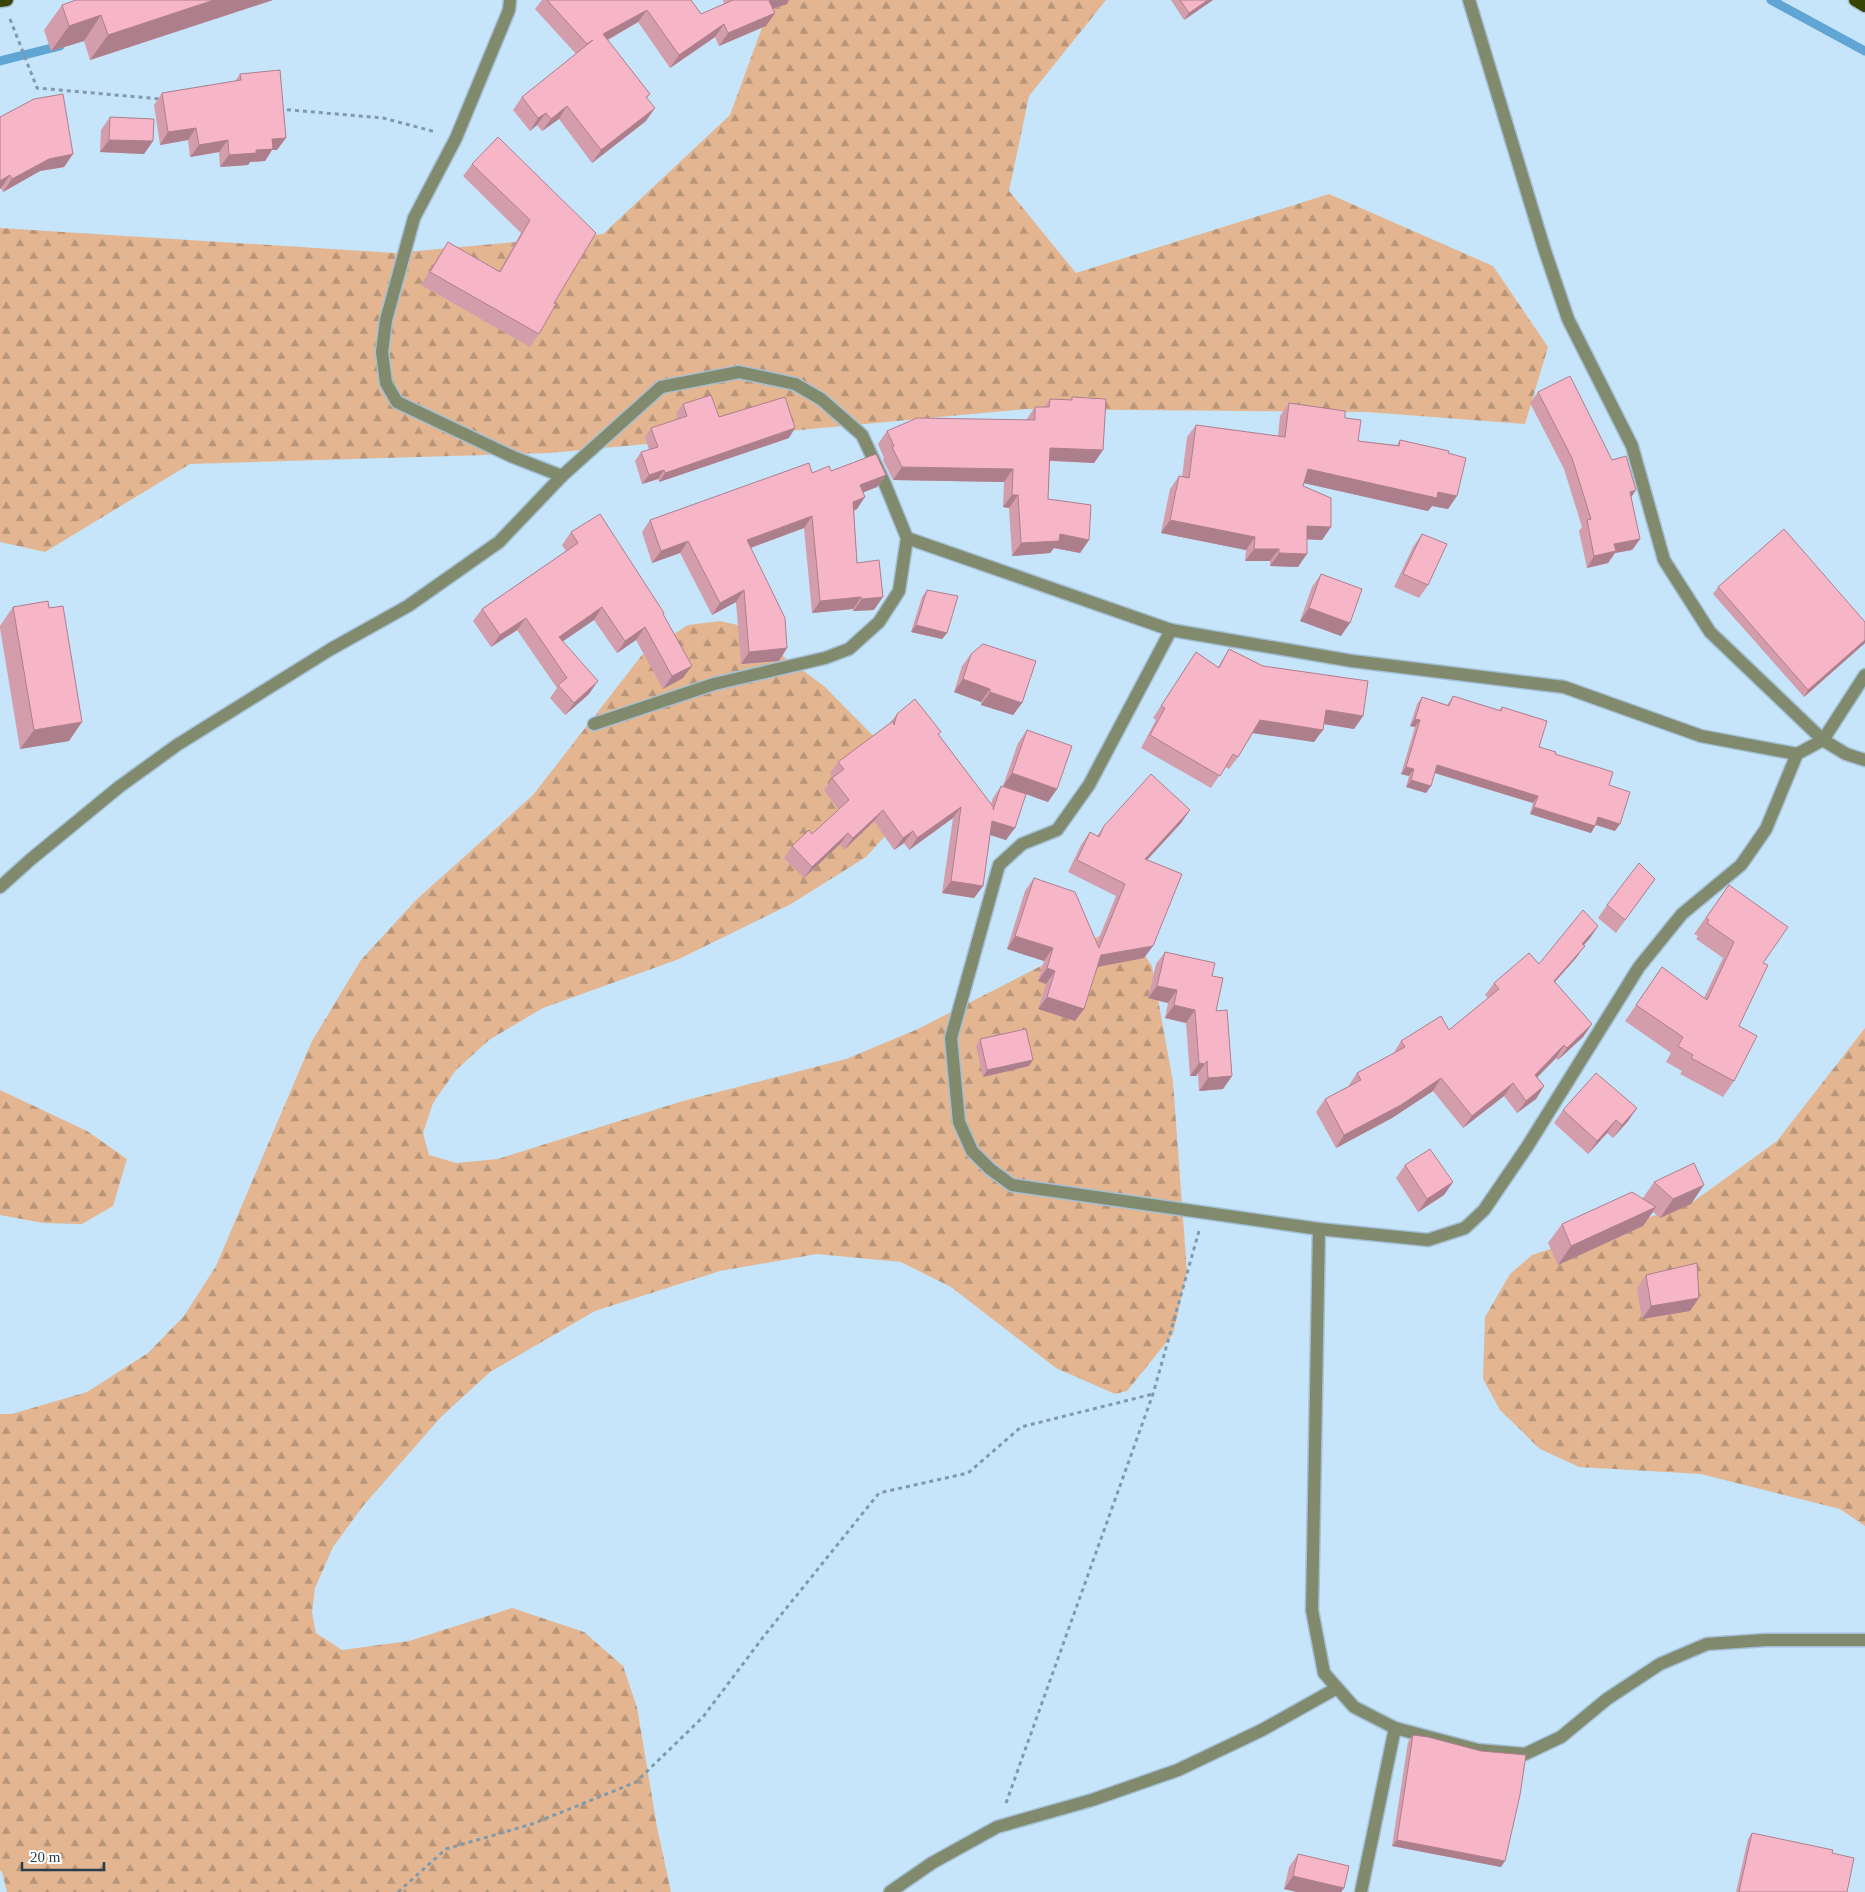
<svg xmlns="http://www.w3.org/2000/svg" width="1865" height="1892" font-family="'Times New Roman',serif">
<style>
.forest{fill:url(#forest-firs)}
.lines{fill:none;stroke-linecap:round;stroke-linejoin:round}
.stream{stroke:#60a5d4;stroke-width:9}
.minor-casing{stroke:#a3bfd4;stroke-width:15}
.major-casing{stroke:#a3bfd4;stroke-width:15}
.path{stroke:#809aad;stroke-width:3;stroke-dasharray:4 4;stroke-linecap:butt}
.minor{stroke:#818a6c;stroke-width:12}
.major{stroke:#384403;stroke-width:12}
.wall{fill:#d49dac}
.shaded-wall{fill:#ad7f8c}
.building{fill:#f7b6c8;stroke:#ad7f8c}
</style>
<defs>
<pattern id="forest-firs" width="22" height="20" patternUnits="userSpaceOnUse" patternTransform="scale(1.25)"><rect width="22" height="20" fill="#e3b691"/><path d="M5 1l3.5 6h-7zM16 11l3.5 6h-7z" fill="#b89579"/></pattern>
</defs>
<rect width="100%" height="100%" fill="#c6e4fa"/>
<g class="forest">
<polygon points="772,0 1106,0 1029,96 1009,191 1076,273 1329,194 1493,266 1548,347 1525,424 1367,412 1027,409 549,453 190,464 45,552 0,542 0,228 395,253 603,234 730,115"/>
<polygon points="720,621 742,626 824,686 895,758 905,814 866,857 791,904 679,959 543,1008 489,1040 456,1070 433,1103 423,1133 429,1155 456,1163 498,1159 683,1101 846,1059 918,1029 1105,933 1131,934 1152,966 1173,1082 1187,1272 1173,1334 1127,1391 1115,1394 1056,1368 951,1287 901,1262 817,1254 720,1271 595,1311 490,1372 441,1417 363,1506 333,1547 315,1588 312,1613 316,1633 342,1650 409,1641 512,1608 584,1632 623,1666 637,1707 657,1827 671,1892 7,1892 2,1872 0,1870 0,1414 12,1414 87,1392 148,1353 184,1316 216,1266 312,1041 361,960 416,900 533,795 642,655 688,625"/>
<polygon points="1865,1028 1865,1526 1840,1509 1701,1474 1579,1467 1540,1449 1500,1410 1483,1379 1485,1317 1510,1274 1532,1255 1690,1204 1777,1141"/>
<polygon points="0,1090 87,1131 127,1159 113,1206 82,1224 43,1223 0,1215"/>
</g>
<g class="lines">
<g class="stream">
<polyline points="1771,0 1865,51"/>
<polyline points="0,61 60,46"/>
</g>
<defs>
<g id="minor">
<polyline points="510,0 509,10 456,138 414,218 386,320 382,352 386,383 397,402 513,457 562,476 661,387 739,372 795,384 821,399 862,435 885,484 907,538 899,591 879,622 849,649 825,658 714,684 594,724"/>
<polyline points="1469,0 1544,248 1568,319 1632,446 1664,560 1710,632 1823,740 1846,754 1865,760"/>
<polyline points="907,538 1171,630 1352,661 1564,687 1701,736 1797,754"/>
<polyline points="1171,630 1089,785 1057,830 1022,844 999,865 951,1038 959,1122 972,1151 990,1169 1012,1185 1319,1229 1428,1240 1465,1228 1484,1210 1527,1147 1639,967 1682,914 1741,865 1766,829 1797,754 1823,740 1865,675"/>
<polyline points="0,887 30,860 119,787 177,745 331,649 408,606 499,542 562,476"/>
<polyline points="1319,1229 1312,1610 1324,1673 1354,1707 1395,1728 1478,1750 1525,1754 1561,1737 1607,1699 1660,1664 1707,1644 1766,1640 1865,1640"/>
<polyline points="890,1892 932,1863 997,1827 1092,1800 1178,1770 1262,1730 1337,1688"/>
<polyline points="1361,1892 1395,1728"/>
</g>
<g id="major">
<polyline points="1855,0 1865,6"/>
<polyline points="0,1 7,0"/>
</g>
</defs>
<use href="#minor" class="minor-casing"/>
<use href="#major" class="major-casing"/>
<g class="path">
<polyline points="10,19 37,88 161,99"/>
<polyline points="279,109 383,118 436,132"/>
<polyline points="1006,1803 1153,1394 1199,1231"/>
<polyline points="398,1892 446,1849 532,1824 636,1782 703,1717 764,1636 879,1493 968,1473 1021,1427 1153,1394"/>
</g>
<use href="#minor" class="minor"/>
<use href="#major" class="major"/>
</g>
<g class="wall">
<polygon points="76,0 273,0 90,60 84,41 51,51 44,30 62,5"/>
<polygon points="542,0 691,0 701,14 724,4 723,0 789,0 787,4 773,9 775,13 766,26 719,46 715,37 670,68 638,22 608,40 650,94 647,98 646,121 592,163 559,119 542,131 537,125 530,131 513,110 522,97 576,54 535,9"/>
<polygon points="1171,0 1213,0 1184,20"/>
<polygon points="240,74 277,150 272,150 265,161 250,162 248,165 220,167 219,152 190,157 188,140 160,145 154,105 162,93 235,81"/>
<polygon points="0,117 73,154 64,167 40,171 3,192 1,188 0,189"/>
<polygon points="110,117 153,141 144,154 100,152 101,130"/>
<polygon points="472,164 596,233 554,303 539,334 530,347 421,285 439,255 448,242 499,271 521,233 463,176"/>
<polygon points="1538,392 1631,497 1640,539 1632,550 1615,553 1608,563 1587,568 1579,531 1582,527 1564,469 1530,403"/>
<polygon points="1072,397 1103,450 1094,463 1050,461 1048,499 1089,540 1080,553 1054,548 1050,553 1012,556 1009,508 1003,507 1004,482 893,480 883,460 884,458 878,444 887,431 1026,420 1035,407 1044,407 1050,399 1070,400"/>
<polygon points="1289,403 1345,418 1358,441 1397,445 1400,440 1448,453 1448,509 1432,506 1428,511 1304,483 1303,486 1331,527 1322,540 1307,539 1298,567 1270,566 1270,561 1245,561 1246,550 1161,533 1170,489 1179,476 1182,477 1187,437 1196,425 1278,436 1280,416"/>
<polygon points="683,404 719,417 789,438 659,482 658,479 642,484 635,461 641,452 649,450 645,437 651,428 678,419 676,413"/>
<polygon points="831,471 886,475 877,487 863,492 857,509 854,511 857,563 874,610 853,611 853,609 812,613 804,528 751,548 787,648 779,661 741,664 736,602 712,615 680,553 652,563 642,532 650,520 812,473"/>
<polygon points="571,532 663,615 683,678 663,689 636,640 617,653 594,620 563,641 589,694 565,715 550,698 557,688 517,630 491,647 473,621 482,609 566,551 562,545"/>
<polygon points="1422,534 1428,585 1419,598 1394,587 1413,547"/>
<polygon points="1321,574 1341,636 1300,621 1312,587"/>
<polygon points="1718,587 1865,622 1865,643 1804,697 1713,594"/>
<polygon points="927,590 947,633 942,639 911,632 922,597"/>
<polygon points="13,607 69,741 20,749 0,628 0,626"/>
<polygon points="1229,649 1363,716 1354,729 1324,724 1314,742 1253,733 1238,757 1229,769 1225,767 1211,788 1141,748 1156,720 1153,718 1196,652 1218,667"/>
<polygon points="971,654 1022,703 1013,715 981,705 981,702 954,692 962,666"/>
<polygon points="1453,696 1499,710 1502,707 1539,747 1555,754 1609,785 1615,831 1596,825 1591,833 1530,814 1533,803 1434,773 1426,793 1406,787 1409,776 1401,774 1415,727 1410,726 1417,704 1422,697 1447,705"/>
<polygon points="897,714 939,735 991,804 993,798 1001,786 1019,792 1003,786 1018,743 1027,730 1057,789 1048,802 1026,794 1006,840 990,835 983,886 974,898 942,893 953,818 909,850 904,843 894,850 874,821 844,850 840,844 804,878 784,858 792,846 812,834 839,810 824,790 833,778 830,773 838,762 889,724"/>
<polygon points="1190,810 1181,823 1147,860 1144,958 1097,967 1084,1009 1075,1021 1038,1009 1046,984 1038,981 1044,961 1007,949 1025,891 1034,878 1097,943 1116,896 1068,872 1081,845 1090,832 1097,836 1104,826"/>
<polygon points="1655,879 1616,933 1598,918 1607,905"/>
<polygon points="1729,885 1763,963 1739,1026 1734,1081 1723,1097 1680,1074 1682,1071 1666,1062 1671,1053 1625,1021 1662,967 1704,998 1723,958 1696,939 1698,936 1694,934"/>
<polygon points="1598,926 1590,938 1584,945 1576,958 1555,982 1592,1024 1583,1037 1558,1060 1556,1058 1537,1077 1544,1086 1536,1099 1517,1113 1504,1096 1463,1128 1433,1091 1392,1118 1336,1148 1316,1112 1325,1099 1349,1086 1349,1085 1357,1073 1393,1054 1401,1041 1449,1030 1488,998 1485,995 1494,983 1539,964"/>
<polygon points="1165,952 1212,976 1216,1011 1232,1076 1223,1089 1199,1091 1198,1074 1196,1076 1190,1076 1186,1023 1165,1018 1168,1003 1148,998 1156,964"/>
<polygon points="980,1039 1029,1066 983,1077 976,1046"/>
<polygon points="1637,1108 1628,1121 1613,1138 1607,1133 1588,1154 1554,1123 1563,1110"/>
<polygon points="1405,1165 1453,1182 1444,1195 1418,1212 1396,1178"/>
<polygon points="1654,1182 1691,1204 1660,1218 1653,1212 1643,1226 1558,1265 1548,1243 1562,1224 1643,1198"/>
<polygon points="1646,1275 1690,1311 1642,1319 1637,1288"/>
<polygon points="1413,1735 1501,1867 1392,1846 1408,1742"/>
<polygon points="1752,1833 1832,1853 1847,1892 1736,1892 1748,1839"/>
<polygon points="1298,1854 1344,1888 1341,1892 1297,1892 1284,1889 1289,1867"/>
</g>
<g class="shaded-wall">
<polygon points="214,0 273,0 90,60 108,35"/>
<polygon points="772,0 789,0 787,4 760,13 769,1"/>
<polygon points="1208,0 1213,0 1184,20 1189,13"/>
<polygon points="647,10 638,22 595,47 603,34"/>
<polygon points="775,13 766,26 719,46 728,33"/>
<polygon points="101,15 84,41 51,51 69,26"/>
<polygon points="724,24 715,37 670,68 679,55"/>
<polygon points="567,106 559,119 542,131 551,119"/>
<polygon points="655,108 646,121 592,163 601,150"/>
<polygon points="546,113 537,125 530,131 538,118"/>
<polygon points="196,128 188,140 160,145 168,132"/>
<polygon points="286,138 277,150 272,150 265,161 250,162 248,165 220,167 229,155 272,139"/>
<polygon points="109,140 153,141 144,154 100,152"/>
<polygon points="228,140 219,152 190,157 199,145"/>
<polygon points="73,154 64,167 40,171 3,192 12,179 49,159"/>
<polygon points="10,175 1,188 0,189 0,181"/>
<polygon points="795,428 789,438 659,482 665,473"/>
<polygon points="1050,448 1103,450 1094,463 1041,460"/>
<polygon points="902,467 1013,469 1004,482 893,480"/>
<polygon points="1308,469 1438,492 1457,496 1448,509 1432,506 1428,511 1299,482"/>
<polygon points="664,470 658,479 642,484 649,475"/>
<polygon points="886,475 877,487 852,497 860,485"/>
<polygon points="1636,490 1628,502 1630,492"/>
<polygon points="1012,495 1018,495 1009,508 1003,507"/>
<polygon points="865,497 857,509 844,514 853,502"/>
<polygon points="812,516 804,528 739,552 747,540"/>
<polygon points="1170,520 1255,537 1246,550 1161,533"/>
<polygon points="1307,526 1331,527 1322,540 1298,539"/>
<polygon points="1060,534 1089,540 1080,553 1054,548 1050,553 1012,556 1021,543"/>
<polygon points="1640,539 1632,550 1615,553 1608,563 1587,568 1594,556 1614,544"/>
<polygon points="688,541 680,553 652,563 661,551"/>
<polygon points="1254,549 1279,549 1270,561 1245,561"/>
<polygon points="1279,553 1307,554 1298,567 1270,566"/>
<polygon points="744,590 736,602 712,615 720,603"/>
<polygon points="861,597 853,609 812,613 820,601"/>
<polygon points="883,597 874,610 853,611 862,599"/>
<polygon points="602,607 594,620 550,650 559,637"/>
<polygon points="1309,608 1350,623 1341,636 1300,621"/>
<polygon points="526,618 517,630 491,647 500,635"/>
<polygon points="916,625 947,633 942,639 911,632"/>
<polygon points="645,627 636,640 617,653 625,641"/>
<polygon points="1865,640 1865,643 1804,697 1808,690"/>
<polygon points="787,648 779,661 741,664 749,652"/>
<polygon points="692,666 683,678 663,689 672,676"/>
<polygon points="963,679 990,689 981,702 954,692"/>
<polygon points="598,681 589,694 565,715 574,703"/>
<polygon points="990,692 1022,703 1013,715 981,705"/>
<polygon points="1326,710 1363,716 1354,729 1317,723"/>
<polygon points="1415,719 1420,720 1415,727 1410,726"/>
<polygon points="1260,720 1323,730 1314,742 1252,733"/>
<polygon points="82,722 69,741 20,749 34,730"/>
<polygon points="1437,765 1538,796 1533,803 1432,772"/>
<polygon points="1406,767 1414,769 1409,776 1401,774"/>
<polygon points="1012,773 1057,789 1048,802 1003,786"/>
<polygon points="1411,780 1431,786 1426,793 1406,787"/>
<polygon points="961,807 953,818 909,850 917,838"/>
<polygon points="1534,807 1595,826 1591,833 1530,814"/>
<polygon points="883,810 874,821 844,850 853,838"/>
<polygon points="1190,810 1181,823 1136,872 1145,859"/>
<polygon points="1598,817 1620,824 1615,831 1593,824"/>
<polygon points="992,821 1015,828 1006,840 984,833"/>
<polygon points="913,831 904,843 894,850 903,838"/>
<polygon points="848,833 840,844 804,878 812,867"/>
<polygon points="951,881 983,886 974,898 942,893"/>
<polygon points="1598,926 1590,938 1574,956 1582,944"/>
<polygon points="1015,936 1053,948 1044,961 1007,949"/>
<polygon points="1153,946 1144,958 1092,968 1101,955"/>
<polygon points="1585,946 1576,958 1545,993 1554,981"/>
<polygon points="1047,968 1055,971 1046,984 1038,981"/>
<polygon points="1157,986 1177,990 1168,1003 1148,998"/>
<polygon points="1047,997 1084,1009 1075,1021 1038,1009"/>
<polygon points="1174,1005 1195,1010 1186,1023 1165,1018"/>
<polygon points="1592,1024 1583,1037 1558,1060 1567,1048"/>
<polygon points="1564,1045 1556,1058 1527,1088 1535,1075"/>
<polygon points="1033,1060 1029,1066 983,1077 987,1070"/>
<polygon points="1207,1061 1196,1076 1190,1076 1199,1063"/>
<polygon points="1232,1076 1223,1089 1199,1091 1208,1078"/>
<polygon points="1441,1078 1433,1091 1392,1118 1336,1148 1344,1135"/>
<polygon points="1513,1083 1504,1096 1463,1128 1472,1116"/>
<polygon points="1544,1086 1536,1099 1517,1113 1526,1101"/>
<polygon points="1637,1108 1628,1121 1613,1138 1622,1125"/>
<polygon points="1616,1120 1607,1133 1588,1154 1597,1141"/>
<polygon points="1453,1182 1444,1195 1418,1212 1427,1199"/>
<polygon points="1704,1185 1691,1204 1660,1218 1673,1199"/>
<polygon points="1656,1207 1643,1226 1558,1265 1571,1246"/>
<polygon points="1699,1298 1690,1311 1642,1319 1651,1306"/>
<polygon points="1397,1840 1505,1861 1501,1867 1392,1846"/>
<polygon points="1293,1876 1344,1888 1341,1892 1297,1892 1284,1889"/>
</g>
<g class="building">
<polygon points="76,0 214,0 108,35 101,15 69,26 62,5"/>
<polygon points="547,0 691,0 701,14 733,0 772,0 769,1 775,13 728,33 724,24 679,55 647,10 603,34 650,94 646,97 655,108 601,150 567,106 551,119 546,113 538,118 522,97 593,40 587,44"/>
<polygon points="1180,0 1208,0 1189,13"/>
<polygon points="280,70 286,138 272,139 273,149 256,150 256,153 229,155 228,140 199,145 196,128 168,132 162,93 241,80 240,74"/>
<polygon points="63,94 73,154 49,159 12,179 10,175 0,181 0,117 34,99"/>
<polygon points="110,117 154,119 153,141 109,140"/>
<polygon points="498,137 596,233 554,303 556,304 539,334 430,272 448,242 500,272 530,220 472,164"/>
<polygon points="1570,376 1612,460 1626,456 1636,490 1630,492 1640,539 1614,544 1616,551 1594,556 1587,520 1591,519 1572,458 1538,392"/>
<polygon points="711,395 719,417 785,397 795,428 665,473 664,470 649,475 641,452 658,447 651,428 687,416 683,404"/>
<polygon points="1072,397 1106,399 1103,450 1050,448 1048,499 1091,505 1089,540 1060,534 1059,541 1021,543 1018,495 1012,495 1013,469 902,467 892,447 894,446 887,431 917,418 1035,420 1035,407 1049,407 1050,399 1072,400"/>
<polygon points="1289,403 1345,411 1345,418 1361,420 1358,441 1399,446 1400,440 1449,451 1448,453 1466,458 1457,496 1438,492 1437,498 1308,469 1303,486 1331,498 1331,527 1307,526 1307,554 1279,553 1279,549 1254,549 1255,537 1170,520 1179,476 1189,478 1196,425 1285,437"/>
<polygon points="876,454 886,475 860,485 865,497 853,502 857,563 879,560 883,597 862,599 861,597 820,601 812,516 747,540 785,618 787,648 749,652 744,590 720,603 688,541 661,551 650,520 809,463 812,473 829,466 831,471"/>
<polygon points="600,514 664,613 663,614 692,666 672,676 645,627 625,641 602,607 559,637 598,681 574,703 558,685 567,678 526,618 500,635 482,609 578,543 571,532"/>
<polygon points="1784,529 1865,622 1865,640 1808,690 1718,587"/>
<polygon points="1422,534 1447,544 1428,585 1403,574"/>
<polygon points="1321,574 1362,589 1350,623 1309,608"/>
<polygon points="927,590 958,596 947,633 916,625"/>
<polygon points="48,601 49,608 63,606 82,722 34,730 13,607"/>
<polygon points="983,644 1036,661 1022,703 990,692 990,689 963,679 971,654"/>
<polygon points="1229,649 1263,666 1368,681 1363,716 1326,710 1323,730 1260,720 1238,757 1233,754 1220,776 1150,735 1165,708 1161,706 1196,652 1219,668"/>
<polygon points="1453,696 1501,711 1502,707 1547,721 1539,747 1556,752 1555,754 1613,772 1609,785 1630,792 1620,824 1598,817 1595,826 1534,807 1538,796 1437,765 1431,786 1411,780 1414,769 1406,767 1420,720 1415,719 1422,697 1449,706"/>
<polygon points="915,699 941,732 938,734 994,808 993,810 1001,786 1026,794 1015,828 992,821 983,886 951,881 961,807 917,838 913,831 903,838 883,810 853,838 848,833 812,867 792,846 809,830 812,834 849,800 832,778 844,769 838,762 893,721 894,725 897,714"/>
<polygon points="1027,730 1072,746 1057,789 1012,773"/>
<polygon points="1151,774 1190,810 1145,859 1182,874 1153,946 1101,955 1084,1009 1047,997 1055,971 1047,968 1053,948 1015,936 1034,878 1075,892 1099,948 1125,884 1077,860 1090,832 1099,837 1104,826"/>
<polygon points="1639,863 1655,879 1625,920 1607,905"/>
<polygon points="1729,885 1788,927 1763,963 1768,965 1739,1026 1757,1036 1734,1081 1691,1058 1693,1055 1678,1046 1683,1037 1636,1005 1662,967 1707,1000 1734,942 1707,923 1709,920 1706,918"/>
<polygon points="1583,910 1598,926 1582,944 1585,946 1554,981 1592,1024 1567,1048 1564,1045 1535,1075 1544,1086 1526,1101 1513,1083 1472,1116 1441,1078 1401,1105 1344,1135 1325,1099 1361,1080 1357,1073 1405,1047 1401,1041 1441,1016 1449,1030 1499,989 1494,983 1529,953 1539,964"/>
<polygon points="1165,952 1215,963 1212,976 1223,978 1216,1011 1227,1010 1232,1076 1208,1078 1207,1061 1205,1064 1199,1063 1195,1010 1174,1005 1177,990 1157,986"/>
<polygon points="1026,1029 1033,1060 987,1070 980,1039"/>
<polygon points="1596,1073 1637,1108 1622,1125 1616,1120 1597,1141 1563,1110"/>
<polygon points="1430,1149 1453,1182 1427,1199 1405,1165"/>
<polygon points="1694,1163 1704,1185 1673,1199 1654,1182"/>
<polygon points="1632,1192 1656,1207 1571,1246 1562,1224"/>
<polygon points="1697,1263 1699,1298 1651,1306 1646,1275"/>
<polygon points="1413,1735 1428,1737 1481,1751 1526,1755 1520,1795 1505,1861 1397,1840"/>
<polygon points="1752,1833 1833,1850 1832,1853 1854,1858 1847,1892 1739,1892"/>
<polygon points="1298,1854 1349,1866 1344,1888 1293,1876"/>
</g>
<path d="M22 1862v8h82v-8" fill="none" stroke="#283d4c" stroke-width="2.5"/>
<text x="30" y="1862" font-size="15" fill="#283d4c" stroke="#ffffff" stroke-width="4" paint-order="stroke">20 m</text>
</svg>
